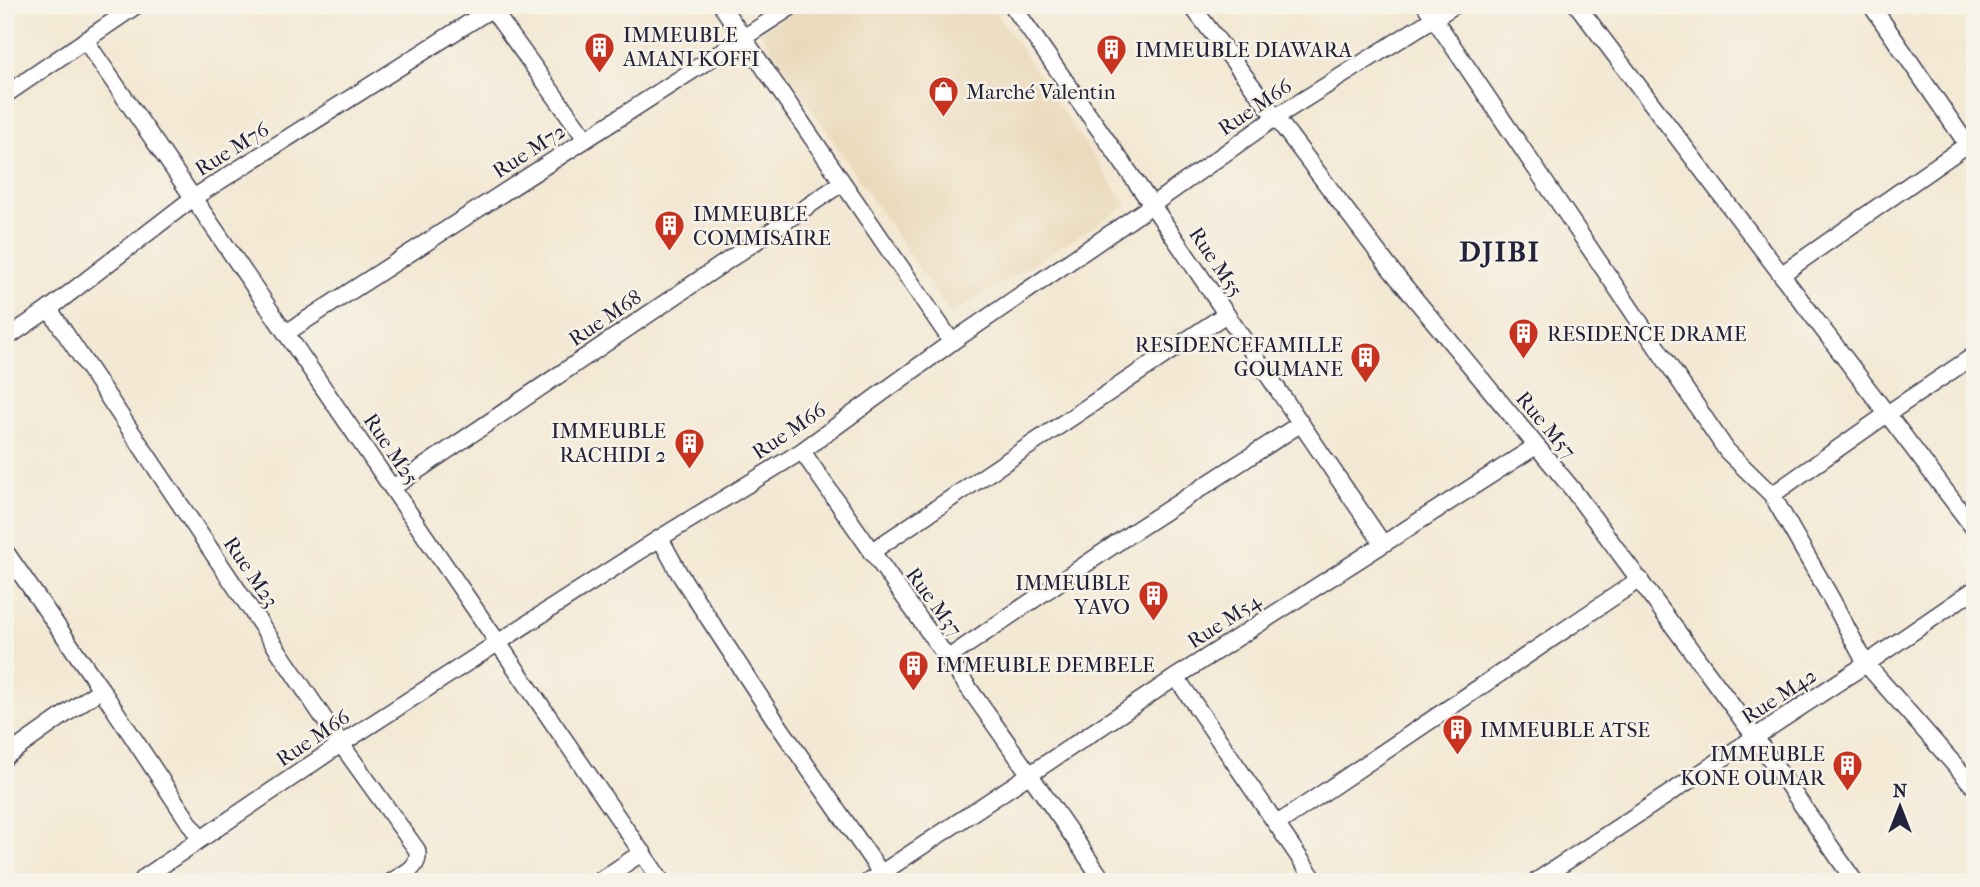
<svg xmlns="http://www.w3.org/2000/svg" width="1980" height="887" font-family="'IM FELL French Canon',serif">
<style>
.built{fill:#ead9ba}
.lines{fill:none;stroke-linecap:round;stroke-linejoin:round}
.minor-casing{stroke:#414052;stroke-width:19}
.minor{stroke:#fff;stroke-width:16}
.labels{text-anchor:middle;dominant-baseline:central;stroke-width:5;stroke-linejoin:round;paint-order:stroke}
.poi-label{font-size:21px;fill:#22223b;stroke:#f7f3e8;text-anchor:start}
.street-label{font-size:21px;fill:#22223b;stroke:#f7f3e8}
.district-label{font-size:28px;font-weight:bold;letter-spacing:2px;fill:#22223b;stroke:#f7f3e8}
</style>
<rect width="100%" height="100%" fill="#f7f3e8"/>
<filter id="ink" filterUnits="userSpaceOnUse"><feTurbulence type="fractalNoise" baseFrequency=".0143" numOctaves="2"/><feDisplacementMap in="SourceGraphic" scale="14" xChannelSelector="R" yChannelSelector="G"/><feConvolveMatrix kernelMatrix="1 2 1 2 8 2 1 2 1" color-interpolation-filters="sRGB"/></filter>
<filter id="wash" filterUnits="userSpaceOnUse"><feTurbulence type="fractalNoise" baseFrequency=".00686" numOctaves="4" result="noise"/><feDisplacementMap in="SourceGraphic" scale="28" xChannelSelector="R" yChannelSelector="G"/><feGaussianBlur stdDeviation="1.57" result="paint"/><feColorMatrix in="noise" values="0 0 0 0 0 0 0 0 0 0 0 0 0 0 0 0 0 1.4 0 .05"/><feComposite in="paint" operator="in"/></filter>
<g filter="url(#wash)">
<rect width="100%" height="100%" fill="#f3e8d3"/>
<polygon class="built" points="802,5 991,5 1127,206 950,315 760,32"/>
</g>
<g filter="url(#ink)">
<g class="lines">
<defs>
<g id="minor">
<polyline points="489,5 586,139"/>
<polyline points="721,5 952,342"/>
<polyline points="1012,5 1152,205 1383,544"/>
<polyline points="1191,5 1392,271 1573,490 1755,737 1855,882"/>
<polyline points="1425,5 1727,451 1772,495 1832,600 1866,664 1975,788"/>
<polyline points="1577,5 1975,530"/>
<polyline points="1871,5 1967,144"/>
<polyline points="85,40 662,882"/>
<polyline points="5,95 137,5"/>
<polyline points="1782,274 1975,139"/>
<path d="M49,309L341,744L417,850C421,868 404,873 391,882"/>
<polyline points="286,333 794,5"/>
<polyline points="5,339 49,309 193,198 491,9"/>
<path d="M802,451C901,596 1006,737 1104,882"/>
<polyline points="392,488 842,183"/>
<polyline points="1772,495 1887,414 1975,355"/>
<polyline points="660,538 679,573 775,720 881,873"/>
<polyline points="5,551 101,689 200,839"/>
<polyline points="871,552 1226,314"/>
<polyline points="948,658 1130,534 1300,424"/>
<polyline points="1176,677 1316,882"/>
<polyline points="5,757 101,689"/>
<polyline points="1277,824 1640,579"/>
<polyline points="141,882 145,877 341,744 660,538 802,451 952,342 1152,205 1276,117 1455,5"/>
<polyline points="598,882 643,852"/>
<polyline points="868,882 1176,677 1536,446"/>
<polyline points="1535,882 1866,664 1975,589"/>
</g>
</defs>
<use href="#minor" class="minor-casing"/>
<use href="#minor" class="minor"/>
</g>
</g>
<defs>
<symbol id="building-pin" viewBox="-11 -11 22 30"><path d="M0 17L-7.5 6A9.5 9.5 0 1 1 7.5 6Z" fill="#c8321e" stroke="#f7f3e8"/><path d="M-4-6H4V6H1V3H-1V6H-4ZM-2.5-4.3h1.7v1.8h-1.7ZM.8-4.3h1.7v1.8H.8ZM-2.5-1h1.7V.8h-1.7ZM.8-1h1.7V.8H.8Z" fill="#fff"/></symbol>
<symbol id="shop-pin" viewBox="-11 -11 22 30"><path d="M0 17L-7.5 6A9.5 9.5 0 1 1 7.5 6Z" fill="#c8321e" stroke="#f7f3e8"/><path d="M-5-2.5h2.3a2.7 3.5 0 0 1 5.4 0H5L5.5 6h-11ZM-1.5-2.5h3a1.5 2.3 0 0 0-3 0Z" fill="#fff"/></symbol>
</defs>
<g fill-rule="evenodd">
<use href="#building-pin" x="582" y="30" width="35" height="47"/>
<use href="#building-pin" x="1094" y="32" width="35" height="47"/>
<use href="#shop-pin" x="926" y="74" width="35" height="47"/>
<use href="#building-pin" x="652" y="208" width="35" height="47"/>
<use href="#building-pin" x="1506" y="316" width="35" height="47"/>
<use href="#building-pin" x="1348" y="340" width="35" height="47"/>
<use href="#building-pin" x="672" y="426" width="35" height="47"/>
<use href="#building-pin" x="1136" y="578" width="35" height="47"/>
<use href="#building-pin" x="896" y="648" width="35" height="47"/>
<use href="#building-pin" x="1440" y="712" width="35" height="47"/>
<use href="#building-pin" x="1830" y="748" width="35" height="47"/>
</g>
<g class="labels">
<g class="poi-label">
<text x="623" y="35">IMMEUBLE<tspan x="623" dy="24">AMANI KOFFI</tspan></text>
<text x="1135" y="50">IMMEUBLE DIAWARA</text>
<text x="966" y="92">Marché Valentin</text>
<text x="693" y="214">IMMEUBLE<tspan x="693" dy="24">COMMISAIRE</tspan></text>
<text x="1547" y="334">RESIDENCE DRAME</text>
<text x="1343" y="345" text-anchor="end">RESIDENCEFAMILLE<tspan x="1343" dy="24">GOUMANE</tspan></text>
<text x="666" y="431" text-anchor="end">IMMEUBLE<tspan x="666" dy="24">RACHIDI 2</tspan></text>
<text x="1130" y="583" text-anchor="end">IMMEUBLE<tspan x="1130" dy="24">YAVO</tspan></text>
<text x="936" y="665">IMMEUBLE DEMBELE</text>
<text x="1480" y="730">IMMEUBLE ATSE</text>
<text x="1825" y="754" text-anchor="end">IMMEUBLE<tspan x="1825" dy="24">KONE OUMAR</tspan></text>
</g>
<g class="street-label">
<text transform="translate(1255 107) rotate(-34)">Rue M66</text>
<text transform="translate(232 149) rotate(-32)">Rue M76</text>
<text transform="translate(529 151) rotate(-33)">Rue M72</text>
<text transform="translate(1216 262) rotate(56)">Rue M55</text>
<text transform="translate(605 318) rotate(-34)">Rue M68</text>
<text transform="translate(1546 425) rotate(50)">Rue M57</text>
<text transform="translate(789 431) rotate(-34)">Rue M66</text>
<text transform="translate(391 449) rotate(56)">Rue M25</text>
<text transform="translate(251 572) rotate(56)">Rue M23</text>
<text transform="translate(934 602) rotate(54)">Rue M37</text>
<text transform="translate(1224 621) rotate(-33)">Rue M54</text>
<text transform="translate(1779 696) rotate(-33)">Rue M42</text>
<text transform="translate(313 738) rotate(-34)">Rue M66</text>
</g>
<g class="district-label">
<text x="1500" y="251">DJIBI</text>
</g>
</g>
<rect width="1980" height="887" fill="none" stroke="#f7f3e8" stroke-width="28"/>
<g transform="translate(1900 807)" stroke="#f7f3e8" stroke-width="5" paint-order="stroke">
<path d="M0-5L12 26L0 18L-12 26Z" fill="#22223b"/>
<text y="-10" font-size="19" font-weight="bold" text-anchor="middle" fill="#22223b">N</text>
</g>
</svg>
